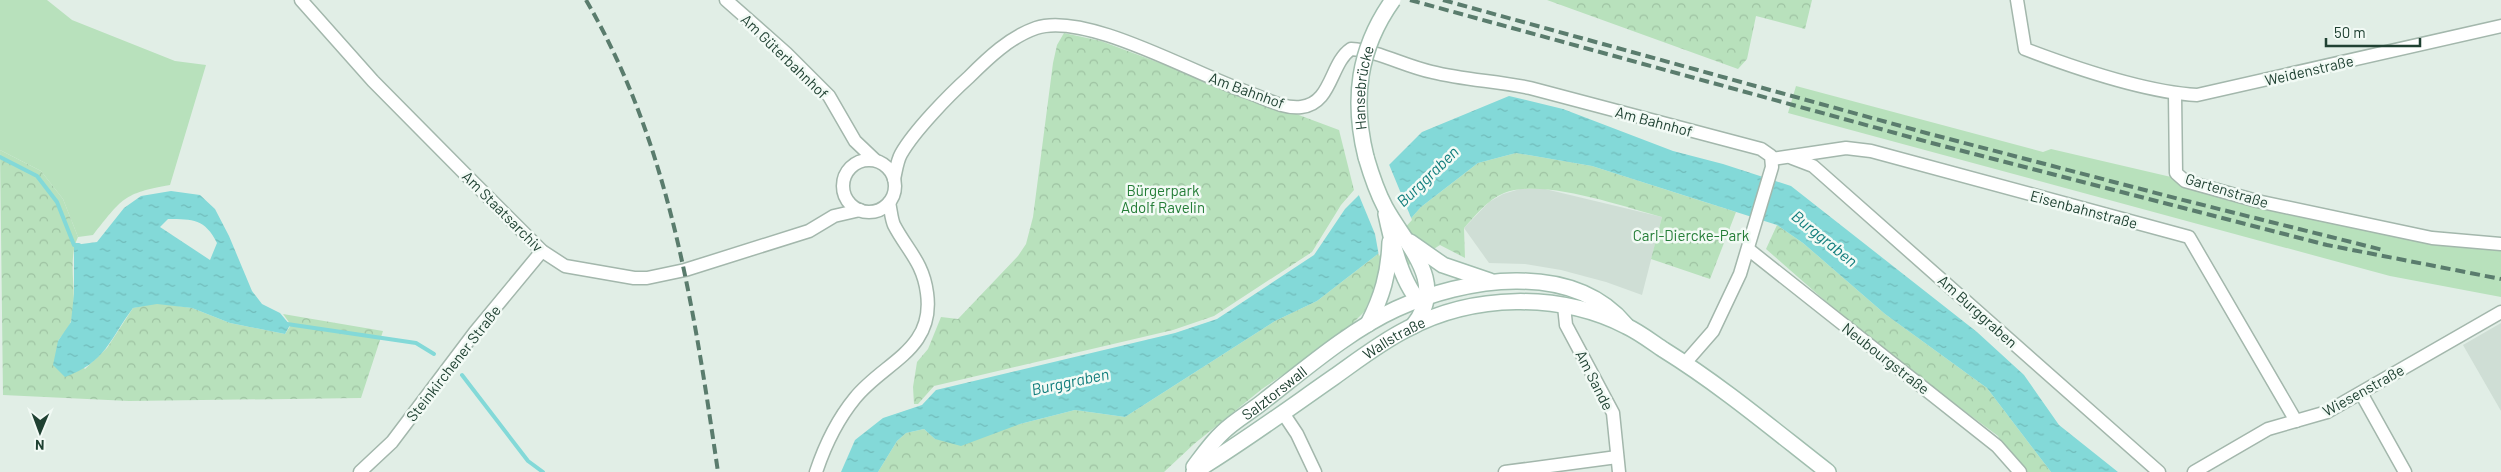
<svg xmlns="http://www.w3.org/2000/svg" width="2501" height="472" font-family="Barlow,sans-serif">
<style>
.built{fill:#cfded5}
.grass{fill:#b8e1bc}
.forest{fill:url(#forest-crowns)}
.water{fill:url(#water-ripples);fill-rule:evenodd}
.pier{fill:#e1eee6}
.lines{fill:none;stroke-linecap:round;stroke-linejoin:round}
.stream{stroke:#83d9d8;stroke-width:4}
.street-casing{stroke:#a3b7ac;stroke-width:15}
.secondary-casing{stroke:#a1beaf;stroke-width:18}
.street{stroke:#fff;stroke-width:12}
.secondary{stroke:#fff;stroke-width:15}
.rail{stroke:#5a7c6d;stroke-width:4;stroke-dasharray:10 5;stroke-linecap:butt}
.secondary-bridge-casing{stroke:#a1beaf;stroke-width:18;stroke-linecap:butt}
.secondary-bridge{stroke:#fff;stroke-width:15}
.labels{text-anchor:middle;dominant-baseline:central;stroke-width:5;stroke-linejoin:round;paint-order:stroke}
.street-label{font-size:15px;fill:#1f4132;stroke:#f2faf5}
.park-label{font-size:15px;fill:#247d37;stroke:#f2faf5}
.water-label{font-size:16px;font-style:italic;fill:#127e7d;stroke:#f2faf5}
</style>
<defs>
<pattern id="forest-crowns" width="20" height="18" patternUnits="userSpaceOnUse" patternTransform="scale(1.25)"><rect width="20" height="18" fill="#b8e1bc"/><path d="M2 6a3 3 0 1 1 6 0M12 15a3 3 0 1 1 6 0" fill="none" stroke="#9ec2a2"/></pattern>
<pattern id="water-ripples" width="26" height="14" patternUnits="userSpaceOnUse" patternTransform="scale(1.25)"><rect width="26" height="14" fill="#83d9d8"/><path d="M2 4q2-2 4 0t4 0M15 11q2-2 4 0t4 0" fill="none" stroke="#71bbba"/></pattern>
</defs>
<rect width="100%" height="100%" fill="#e1eee6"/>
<g class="built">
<polygon points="1520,189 1545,189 1662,217 1642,295 1606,282 1561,270 1525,264 1489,263 1464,228 1489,202 1503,194"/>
<polygon points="2501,323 2501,411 2463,345"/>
</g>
<g class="grass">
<path d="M0,0H47L72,20L175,61L206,65L170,185C123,193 122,199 93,235L78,237L63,199L41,171L0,150Z"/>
<polygon points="1796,86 2043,152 2051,149 2432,238 2501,244 2501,297 2390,276 1788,113"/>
</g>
<g class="forest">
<polygon points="1547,0 1812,0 1805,29 1756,16 1747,59 1738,69"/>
<polygon points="1064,33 1101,41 1339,130 1354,190 1341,205 1312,252 1214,316 1173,330 934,386 918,404 914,404 913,387 917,362 928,349 941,317 958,319 1018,256 1026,244 1033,217 1053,63 1057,45"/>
<path d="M0,150L41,171L63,199L78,237C66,262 79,295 71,321C69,328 62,335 58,341L85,369L107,348L133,308L157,303L192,308L230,323L285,334L291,325L283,314L383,331L361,398L129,401L3,395Z"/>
<path d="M1516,153L1592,166L1736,212L1710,279L1651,259L1662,217C1621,206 1543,178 1504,193C1487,200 1475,216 1464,228L1465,258L1440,245L1376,286L1364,312L1339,337L1262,389L1194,444L1164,472H878L897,441L906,433L924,429L935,439L1020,424L1075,410L1125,417L1275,321L1317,301L1383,250L1421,207L1478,163Z"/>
<polygon points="1777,225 1803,243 1885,314 1987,388 2051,472 2017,472 1998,436 1872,342 1766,249"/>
</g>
<g class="water">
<polygon points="1509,96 1563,109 1673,151 1723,164 1791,186 1977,332 2024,375 2059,425 2118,472 2051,472 1987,388 1885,314 1803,243 1777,225 1592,166 1516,153 1478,163 1421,207 1383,250 1317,301 1275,321 1125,417 1075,410 1020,424 961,446 935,439 924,429 906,433 897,441 878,472 841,472 855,440 883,418 922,405 936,390 1175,333 1217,319 1314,255 1345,209 1422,132"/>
<path d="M171,191L200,195L215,209L229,236L252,291L262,304L280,313L290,325L285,334L230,323L192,308L157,304L133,308C109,340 106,362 65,377L53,365L58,341L71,322L74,294V245L97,242L124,208L141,196ZM168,219C193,219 205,219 217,243L210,260L160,227Z"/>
</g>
<polygon class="pier" points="1388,162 1412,220 1379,256 1375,234 1358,193"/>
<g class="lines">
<g class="stream">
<polyline points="0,157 37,176 57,202 74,245 79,245"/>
<polyline points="287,324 416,343 434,354"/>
<polyline points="462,375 528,461 543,472"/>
</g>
<defs>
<g id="street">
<polyline points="301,0 373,81 475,184 542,251 565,266 634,278 647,278 685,270 809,231 834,216 860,210"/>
<polyline points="726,0 786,53 829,96 855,141 875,160"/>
<path d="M2017,0L2025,49C2075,68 2145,92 2197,95L2501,26"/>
<polyline points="2175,94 2176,173 2185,181 2257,201 2432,238 2501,244"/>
<polyline points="1792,158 1813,166 2159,472"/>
<polyline points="1772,159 1846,148 1871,151 2189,237 2296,421"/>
<circle cx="869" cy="186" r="26"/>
<path d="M894,179C896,171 897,161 901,154C914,131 949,95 969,77C988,58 1010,37 1036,28C1086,11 1196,75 1247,92C1264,98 1283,109 1301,107C1332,104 1330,63 1351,49C1379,51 1404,66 1432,72C1464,80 1497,81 1530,88L1761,149L1771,156L1772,167L1740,274L1713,331L1685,363"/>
<polyline points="1748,249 1997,446 2020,472"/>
<polyline points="1564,306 1566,325 1613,413 1619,472"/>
<polyline points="2361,393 2405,472"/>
<polyline points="1283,413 1297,434 1315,472"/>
<polyline points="360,472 392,442 475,332 542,251"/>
<path d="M816,472C825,445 837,420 855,398C884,362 935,350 927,293C923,262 907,250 894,225C891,218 891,210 889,203"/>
<polyline points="1505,472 1617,457"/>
<polyline points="2194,472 2268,429 2327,412 2501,312"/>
</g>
<g id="secondary">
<path d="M1366,157C1371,174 1377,192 1385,207C1406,246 1449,282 1413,326"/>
<path d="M1386,214C1392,242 1402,287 1424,306"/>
<polyline points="1410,242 1443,265 1490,281"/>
<path d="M1368,324C1382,297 1389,273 1390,242"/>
<path id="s1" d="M1194,467C1203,455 1212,442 1223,432C1235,420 1252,411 1265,400C1305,369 1350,330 1396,309C1464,278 1571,260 1626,325"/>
<path id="s2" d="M1194,472C1242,443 1288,409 1334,377C1358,360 1381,342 1407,329C1473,294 1559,292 1626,326C1639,332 1652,342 1664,350C1722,386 1774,430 1828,472"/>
</g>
</defs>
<use href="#street" class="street-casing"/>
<use href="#secondary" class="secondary-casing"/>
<use href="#street" class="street"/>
<use href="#secondary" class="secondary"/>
<g class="rail">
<path d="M586,0C670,144 694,309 718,472"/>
<polyline points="1410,0 1928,142 2327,245 2501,279"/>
<polyline points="1443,0 1930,134 2179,199 2383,250"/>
</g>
<defs>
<g id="secondary-bridge">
<path id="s3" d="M1366,157C1352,100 1358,49 1393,0"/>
</g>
</defs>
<use href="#secondary-bridge" class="secondary-bridge-casing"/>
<use href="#secondary-bridge" class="secondary-bridge"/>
</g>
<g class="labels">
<g class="street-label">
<text transform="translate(785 56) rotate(44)">Am Güterbahnhof</text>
<text transform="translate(2309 70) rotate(-13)">Weidenstraße</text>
<text stroke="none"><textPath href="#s3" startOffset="70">Hansebrücke</textPath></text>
<text transform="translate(1247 90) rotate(20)">Am Bahnhof</text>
<text transform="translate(1654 121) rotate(15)">Am Bahnhof</text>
<text transform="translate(2227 190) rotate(17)">Gartenstraße</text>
<text transform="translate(2084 209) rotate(15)">Eisenbahnstraße</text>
<text transform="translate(503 211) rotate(45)">Am Staatsarchiv</text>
<text transform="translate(1978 311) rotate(42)">Am Burggraben</text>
<text stroke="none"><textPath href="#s2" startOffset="241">Wallstraße</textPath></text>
<text transform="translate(1886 358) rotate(38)">Neubourgstraße</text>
<text transform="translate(453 363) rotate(-52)">Steinkirchener Straße</text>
<text transform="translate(1595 380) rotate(63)">Am Sande</text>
<text transform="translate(2363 390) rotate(-29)">Wiesenstraße</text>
<text stroke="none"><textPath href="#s1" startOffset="110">Salztorswall</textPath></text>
</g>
<g class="park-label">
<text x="1163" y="190">Bürgerpark<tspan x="1163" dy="17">Adolf Ravelin</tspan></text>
<text x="1691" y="235">Carl-Diercke-Park</text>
</g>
<g class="water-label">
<text transform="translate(1427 176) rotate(-44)">Burggraben</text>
<text transform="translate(1825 238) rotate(39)">Burggraben</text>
<text transform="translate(1070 381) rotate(-12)">Burggraben</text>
</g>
</g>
<g transform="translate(40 432) rotate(181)" stroke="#f2faf5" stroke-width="4" paint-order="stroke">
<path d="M0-4L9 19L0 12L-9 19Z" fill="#1f4132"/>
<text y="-8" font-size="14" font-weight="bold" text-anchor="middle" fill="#1f4132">N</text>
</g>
<path d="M2326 38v8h94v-8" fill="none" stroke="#1f4132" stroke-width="2.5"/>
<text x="2334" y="38" font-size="15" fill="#1f4132" stroke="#f2faf5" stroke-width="4" paint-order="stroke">50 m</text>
</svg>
